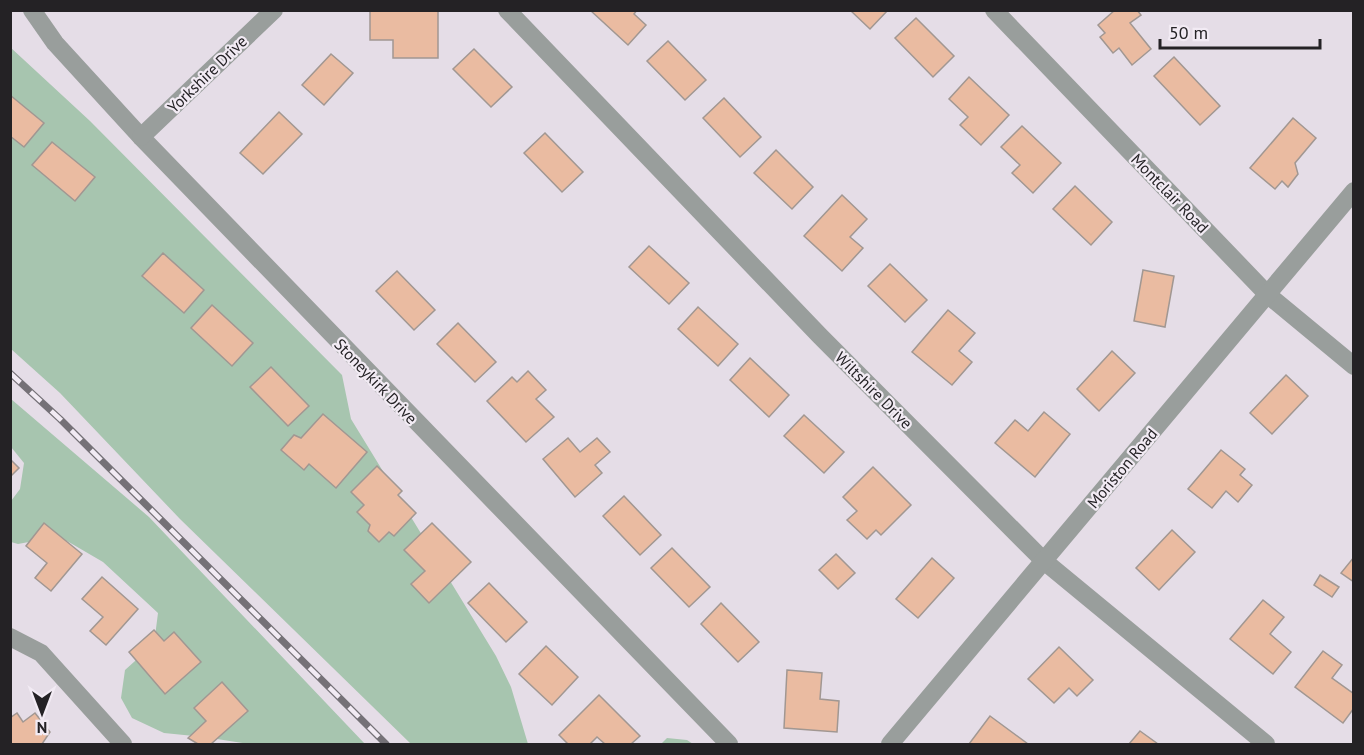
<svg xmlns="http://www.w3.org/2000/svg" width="1364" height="755" font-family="'PT Sans',sans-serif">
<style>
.green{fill:#a7c5af}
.building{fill:#eabba1;stroke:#a19792;stroke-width:1.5}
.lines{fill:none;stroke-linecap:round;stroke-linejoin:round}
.street{stroke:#999e9c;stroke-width:18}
.rail-casing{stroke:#757177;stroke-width:7}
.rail{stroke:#f2ebf4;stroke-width:4.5;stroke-dasharray:14;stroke-linecap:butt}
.labels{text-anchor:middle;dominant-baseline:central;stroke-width:4.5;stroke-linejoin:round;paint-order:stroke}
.street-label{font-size:16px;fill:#242225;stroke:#f2ebf4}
</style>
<rect width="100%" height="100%" fill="#e5dde7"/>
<g class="green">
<polygon points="10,47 90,121 342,375 351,419 496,656 511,687 528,744 411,744 180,519 60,393 11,349"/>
<polygon points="11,399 149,517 365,744 249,744 204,737 164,733 132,718 121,698 125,670 154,644 158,613 103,562 67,541 45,539 18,544 11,542 11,501 20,489 24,463 11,447"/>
<polygon points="667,738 687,740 693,744 661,744"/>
</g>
<g class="building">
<polygon points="370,10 438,10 438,58 393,58 393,40 370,40"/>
<polygon points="590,10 637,10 634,14 646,25 628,45"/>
<polygon points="850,10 888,10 870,29"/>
<polygon points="1115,10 1137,10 1141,15 1130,23 1151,49 1132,65 1119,48 1113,53 1100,37 1105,33 1098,25"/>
<polygon points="916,18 954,56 933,77 895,38"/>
<polygon points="668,41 706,80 685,100 647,61"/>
<polygon points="474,49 512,87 491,107 453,69"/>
<polygon points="331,54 353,73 324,105 302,85"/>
<polygon points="1174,57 1220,106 1200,125 1154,76"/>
<polygon points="969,77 1009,115 981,145 960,125 968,117 949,99"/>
<polygon points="10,95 44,123 24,147 10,136"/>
<polygon points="724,98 761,137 740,157 703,118"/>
<polygon points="279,112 302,134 263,174 240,153"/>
<polygon points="1293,118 1316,138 1295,163 1298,174 1288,187 1282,181 1275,189 1250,168"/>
<polygon points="1022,126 1061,163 1033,193 1012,173 1020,165 1001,147"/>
<polygon points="545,133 583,172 562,192 524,153"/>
<polygon points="52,142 95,177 75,201 32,165"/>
<polygon points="776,150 813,187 792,209 754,173"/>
<polygon points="1075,186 1112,222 1091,245 1053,209"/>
<polygon points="842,195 867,219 850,237 863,248 842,271 804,236"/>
<polygon points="649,246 689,283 669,304 629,267"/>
<polygon points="163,253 204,290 184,313 142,276"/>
<polygon points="890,264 927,300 905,322 868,286"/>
<polygon points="1143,270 1174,276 1165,327 1134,321"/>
<polygon points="397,271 435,310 414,330 376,291"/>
<polygon points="212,305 253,343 232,366 191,328"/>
<polygon points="698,307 738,344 718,366 678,329"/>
<polygon points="948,310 975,333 959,351 972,362 952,385 912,352"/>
<polygon points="458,323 496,362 475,382 437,344"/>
<polygon points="1112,351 1135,373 1099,411 1077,389"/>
<polygon points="750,358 789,395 769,417 730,380"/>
<polygon points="271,367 309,406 288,426 250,387"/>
<polygon points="528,371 546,390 536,399 554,417 526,442 487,401 512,377 517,382"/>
<polygon points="1286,375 1308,396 1272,434 1250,413"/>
<polygon points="1044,412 1070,434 1035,477 995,443 1015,420 1028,431"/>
<polygon points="323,414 367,452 336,488 309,464 304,470 281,450 294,435 301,438"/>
<polygon points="804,415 844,452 824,473 784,436"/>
<polygon points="568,438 580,452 597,438 610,452 595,465 602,473 575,497 543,459"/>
<polygon points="1221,450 1245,469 1240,475 1252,485 1238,502 1226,491 1212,508 1188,489"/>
<polygon points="10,459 19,468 10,477"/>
<polygon points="377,466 402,491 398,495 416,513 394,536 389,532 379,542 368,531 370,525 357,512 364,505 351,492"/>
<polygon points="873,467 911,505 881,535 876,530 867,539 847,520 857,511 843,497"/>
<polygon points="624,496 661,535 640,555 603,516"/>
<polygon points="44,523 82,554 51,591 35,578 47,563 26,546"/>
<polygon points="432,523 471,562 429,603 411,584 425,571 404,550"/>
<polygon points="1172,530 1195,552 1159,590 1136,568"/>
<polygon points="672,548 710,587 689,607 651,568"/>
<polygon points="836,554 855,573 838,589 819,570"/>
<polygon points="1354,557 1354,582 1341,573"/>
<polygon points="932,558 954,578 918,618 896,599"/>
<polygon points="1320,575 1339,587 1332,597 1314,585"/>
<polygon points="102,577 138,609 106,645 90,631 103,617 82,599"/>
<polygon points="489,583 527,622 506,642 468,603"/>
<polygon points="1263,600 1284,617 1270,634 1291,652 1273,674 1230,639"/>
<polygon points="721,603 759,642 738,662 701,624"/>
<polygon points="154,630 164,641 174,632 201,662 165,694 129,652"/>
<polygon points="546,646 578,677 552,705 519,674"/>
<polygon points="1059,647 1093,680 1077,696 1069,688 1054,703 1028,679"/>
<polygon points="1323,651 1342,665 1332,678 1354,694 1354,708 1343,723 1295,687"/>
<polygon points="787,670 822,673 820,699 839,701 837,732 784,728"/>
<polygon points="222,682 248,711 211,744 198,744 188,738 206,721 194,708"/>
<polygon points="599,695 640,736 631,744 605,744 597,737 590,744 568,744 559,735"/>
<polygon points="17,713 23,722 35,713 50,732 42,744 10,744 10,718"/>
<polygon points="990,716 1028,744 969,744"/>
<polygon points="1140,731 1158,744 1129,744"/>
</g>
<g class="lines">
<g class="street">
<polyline points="32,10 55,43 141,137 729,744"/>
<polyline points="507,10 820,336 1044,561 1266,744"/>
<polyline points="994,10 1268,295 1354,366"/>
<polyline points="141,137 274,10"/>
<polyline points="10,637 41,653 123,744"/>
<polyline points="890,744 1354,191"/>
</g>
<defs>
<polyline id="rail" points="10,373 60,419 386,744"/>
</defs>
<use href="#rail" class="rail-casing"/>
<use href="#rail" class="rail"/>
</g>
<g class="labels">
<g class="street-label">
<text transform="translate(207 74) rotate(-44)">Yorkshire Drive</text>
<text transform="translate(1170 193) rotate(46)">Montclair Road</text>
<text transform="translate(376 381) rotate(46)">Stoneykirk Drive</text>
<text transform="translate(874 390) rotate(45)">Wiltshire Drive</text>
<text transform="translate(1122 468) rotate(-50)">Moriston Road</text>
</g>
</g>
<rect width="1364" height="755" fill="none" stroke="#242225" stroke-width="24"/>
<g transform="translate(42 713) rotate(180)" stroke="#f2ebf4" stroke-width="4.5" paint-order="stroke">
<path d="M0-4.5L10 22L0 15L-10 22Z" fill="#242225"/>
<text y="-9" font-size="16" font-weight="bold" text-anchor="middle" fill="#242225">N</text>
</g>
<path d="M1160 39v9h160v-9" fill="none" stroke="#242225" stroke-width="3"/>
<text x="1169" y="39" font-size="18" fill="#242225" stroke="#f2ebf4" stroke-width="4.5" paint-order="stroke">50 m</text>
</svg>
